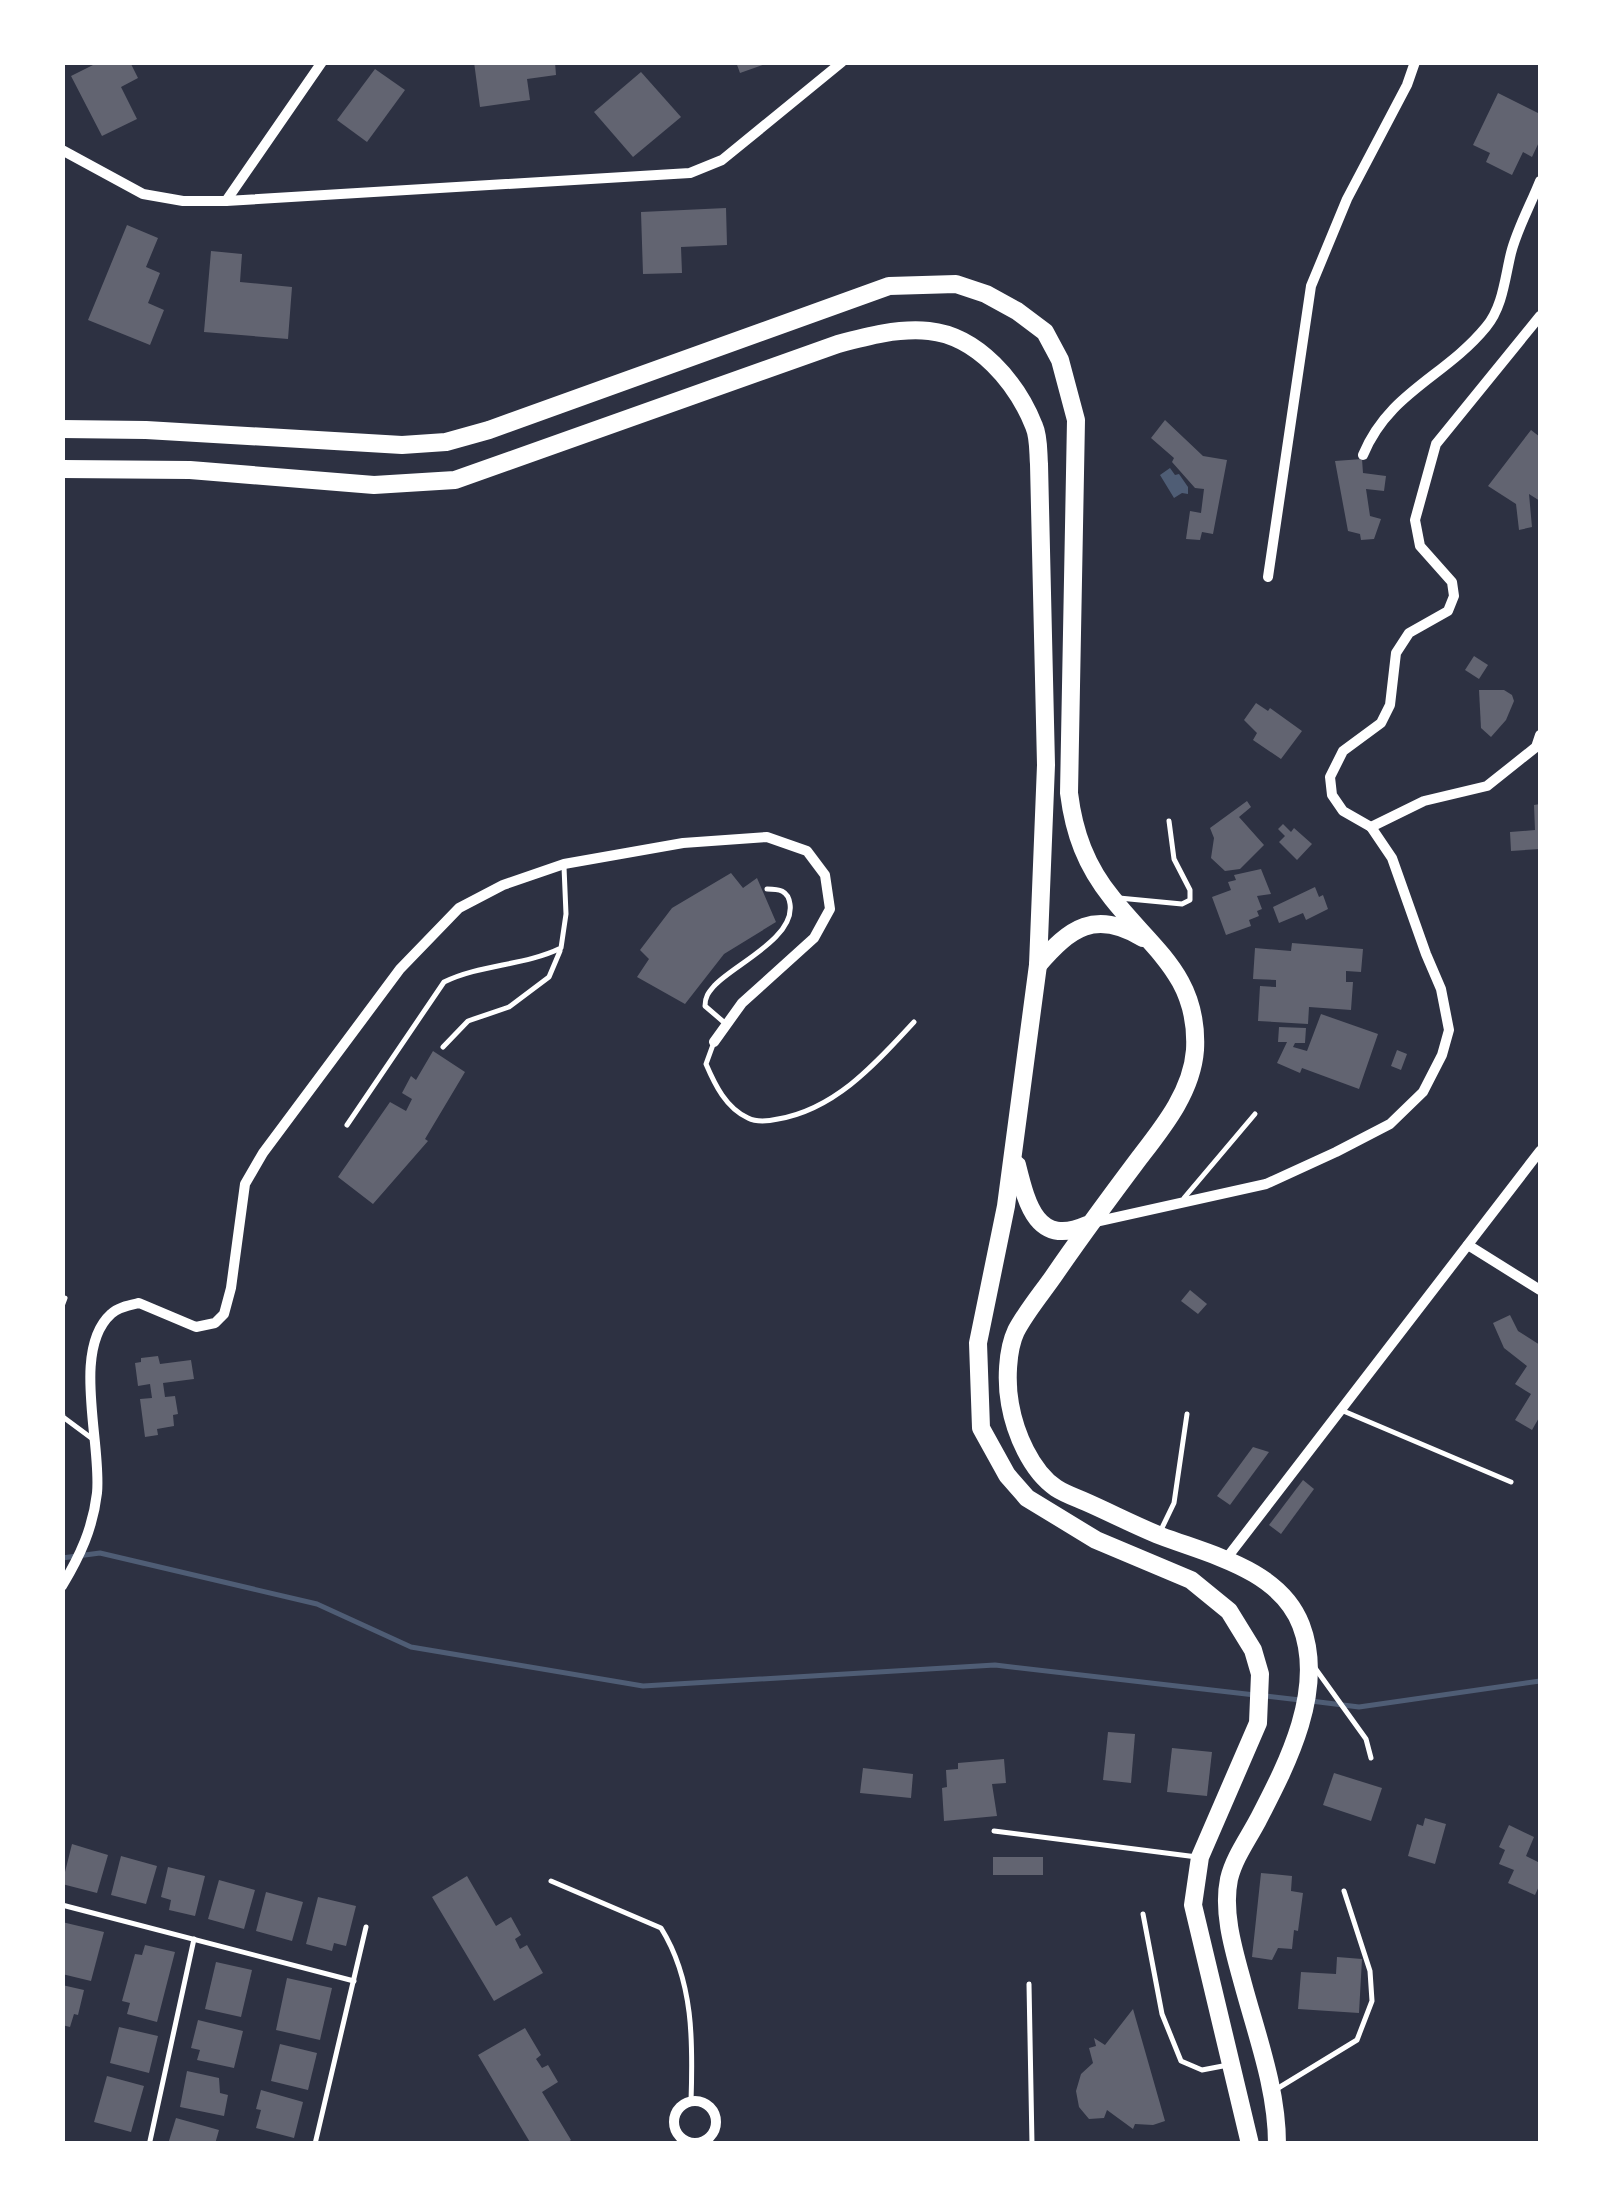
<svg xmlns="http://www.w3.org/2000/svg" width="1603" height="2206" font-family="Barlow,sans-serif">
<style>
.water{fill:#4f5d75}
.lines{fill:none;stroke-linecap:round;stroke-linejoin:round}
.stream{stroke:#4f5d75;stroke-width:5}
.building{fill:#626471}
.service{stroke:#fff;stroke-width:5}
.minor{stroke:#fff;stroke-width:10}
.primary{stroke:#fff;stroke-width:18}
</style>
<rect width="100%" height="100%" fill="#2d3142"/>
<polygon class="water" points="1170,468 1175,475 1179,474 1188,487 1188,494 1182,493 1174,498 1160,475"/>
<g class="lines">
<g class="stream">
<polyline points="62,1558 100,1553 317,1604 411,1647 643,1686 995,1665 1255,1695"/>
<polyline points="1266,1696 1300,1700"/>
<polyline points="1311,1701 1359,1707 1540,1681"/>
</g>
</g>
<g class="building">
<polygon points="99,62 130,62 138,78 121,87 137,119 102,136 71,76"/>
<polygon points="474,62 555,62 556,75 527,79 530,100 480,107"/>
<polygon points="736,62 768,62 768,63 740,73"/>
<polygon points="375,69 405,90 367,142 337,120"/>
<polygon points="641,72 681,117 633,157 594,112"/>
<polygon points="1498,93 1540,114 1540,140 1532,157 1523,152 1512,175 1486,162 1490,153 1473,145"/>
<polygon points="726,208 727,245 681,247 682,273 643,274 641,212"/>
<polygon points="127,225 158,238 146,267 160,273 148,303 164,310 150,345 88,320"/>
<polygon points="211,251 242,254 240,282 292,287 288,339 204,332"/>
<polygon points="1165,420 1203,456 1227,460 1213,534 1202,532 1200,540 1186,539 1190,511 1201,513 1204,489 1195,488 1172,462 1174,458 1151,438"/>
<polygon points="1531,430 1540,437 1540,501 1529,494 1532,527 1519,530 1516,504 1488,486"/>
<polygon points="1362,459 1363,473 1386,476 1384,491 1366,489 1370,516 1381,519 1374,539 1361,540 1360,534 1348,531 1335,461"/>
<polygon points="1474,656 1488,665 1479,679 1465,670"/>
<polygon points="1479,690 1504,690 1512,695 1514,701 1506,720 1491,737 1481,728"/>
<polygon points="1256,703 1268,711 1270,708 1302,731 1281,759 1253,740 1257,733 1244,720"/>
<polygon points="1247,801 1251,807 1239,817 1264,845 1240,869 1225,871 1211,858 1214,838 1210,828"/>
<polygon points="1540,804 1540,849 1511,851 1510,832 1535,830 1534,805"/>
<polygon points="1283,824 1291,832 1294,828 1312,844 1297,860 1279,842 1285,836 1278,829"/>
<polygon points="1261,869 1271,894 1257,896 1262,909 1257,911 1259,916 1249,920 1251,926 1226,935 1212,897 1231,890 1228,882 1236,880 1234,875"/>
<polygon points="731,873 743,888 757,878 776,922 724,954 685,1004 637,977 649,959 640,950 672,908"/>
<polygon points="1315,887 1319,897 1323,895 1328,909 1306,920 1303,913 1279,923 1273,907"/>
<polygon points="1292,943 1363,949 1361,972 1346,971 1346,982 1353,982 1351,1010 1309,1007 1308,1024 1258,1021 1260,986 1276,987 1276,980 1253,979 1255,948 1291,951"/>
<polygon points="1321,1014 1378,1034 1359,1089 1302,1068 1300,1073 1277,1063 1287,1042 1278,1042 1279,1027 1306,1028 1305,1043 1295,1043 1293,1047 1307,1051"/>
<polygon points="1397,1050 1407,1054 1401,1070 1391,1066"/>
<polygon points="433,1051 465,1072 425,1139 428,1141 373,1204 338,1177 390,1102 406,1111 412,1099 402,1093 411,1076 416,1080"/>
<polygon points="1190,1290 1207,1304 1198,1314 1181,1301"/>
<polygon points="1510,1315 1518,1331 1540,1345 1540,1416 1532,1430 1515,1420 1531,1394 1515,1384 1527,1366 1504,1348 1493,1323"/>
<polygon points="158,1356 160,1364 191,1360 194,1379 163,1383 165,1397 175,1396 178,1414 173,1415 174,1426 157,1429 158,1435 145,1437 140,1399 152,1398 150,1384 138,1386 135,1363 141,1362 141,1358"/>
<polygon points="1253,1447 1269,1452 1230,1505 1217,1496"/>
<polygon points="1303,1480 1314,1489 1281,1534 1269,1525"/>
<polygon points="1108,1732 1135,1734 1131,1783 1103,1780"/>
<polygon points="1172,1748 1212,1752 1207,1796 1167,1792"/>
<polygon points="1004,1759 1006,1783 992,1784 997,1816 944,1821 942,1788 947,1787 946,1770 958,1769 958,1763"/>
<polygon points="863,1768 913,1774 911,1798 860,1793"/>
<polygon points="1334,1773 1382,1788 1371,1821 1323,1805"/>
<polygon points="1425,1818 1446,1824 1435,1864 1408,1856 1417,1824 1423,1826"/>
<polygon points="1509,1825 1534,1837 1526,1856 1540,1863 1540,1884 1535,1895 1508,1883 1514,1870 1499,1864 1505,1850 1499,1847"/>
<polygon points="72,1844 108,1855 97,1893 62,1884"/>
<polygon points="121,1856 157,1866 146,1904 111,1895"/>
<rect x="993" y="1857" width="50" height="18"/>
<polygon points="168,1867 205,1876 195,1916 169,1910 171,1900 161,1897"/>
<polygon points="1261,1873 1292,1876 1291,1891 1303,1893 1298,1931 1294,1930 1292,1949 1278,1948 1272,1960 1252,1957"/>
<polygon points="467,1876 496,1926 511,1917 521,1935 515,1939 520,1949 527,1945 543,1973 494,2001 432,1897"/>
<polygon points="219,1880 255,1890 244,1929 208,1919"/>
<polygon points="266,1892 303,1902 292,1941 256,1931"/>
<polygon points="318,1897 356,1906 346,1946 334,1943 332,1951 306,1944"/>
<polygon points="62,1922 104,1932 91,1981 62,1974"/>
<polygon points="145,1945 175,1952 157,2022 127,2014 130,2003 122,2001 135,1954 142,1955"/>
<polygon points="1337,1957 1362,1959 1359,2013 1298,2009 1301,1972 1336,1974"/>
<polygon points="216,1962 252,1970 241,2017 205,2009"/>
<polygon points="287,1978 332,1988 320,2040 276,2030"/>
<polygon points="62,1985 84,1990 78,2015 74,2014 70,2027 62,2025"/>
<polygon points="1133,2009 1165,2121 1153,2125 1135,2124 1133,2129 1107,2110 1104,2118 1089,2119 1079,2107 1076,2091 1081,2074 1093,2063 1089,2048 1096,2046 1094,2038 1105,2045"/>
<polygon points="198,2020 243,2031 234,2068 197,2060 200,2050 191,2048"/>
<polygon points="119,2027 158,2036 149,2073 110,2063"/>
<polygon points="525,2028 541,2055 536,2059 542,2068 548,2065 558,2082 542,2092 571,2140 566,2144 531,2144 478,2055"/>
<polygon points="280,2044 317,2053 308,2090 271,2081"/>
<polygon points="187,2071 219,2078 220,2093 228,2095 224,2116 180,2107"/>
<polygon points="107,2076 144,2086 131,2132 94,2122"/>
<polygon points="261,2090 303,2102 294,2138 256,2128 261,2110 256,2109"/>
<polygon points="176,2118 219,2130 215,2144 168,2144"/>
</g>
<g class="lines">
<g class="service">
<polyline points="1119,898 1182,904 1190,900 1190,890 1174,859 1169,821"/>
<path d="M726,1024L705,1006C705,996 709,992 715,985C735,964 795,938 790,904C788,890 779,889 767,889"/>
<path d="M714,1042L706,1064C715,1085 726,1108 748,1118C756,1122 769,1121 778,1119C836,1109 876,1063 914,1022"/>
<polyline points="443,1047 468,1021 509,1007 549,977 560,951"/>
<path d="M347,1125L444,982C481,964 524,966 561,948L566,914L564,867"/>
<polyline points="1184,1198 1255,1114"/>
<polyline points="62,1306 65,1298"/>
<polyline points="62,1410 63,1417 94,1440"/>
<polyline points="1341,1410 1511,1482"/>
<polyline points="1160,1532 1174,1503 1187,1414"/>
<polyline points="1315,1668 1366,1739 1371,1758"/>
<polyline points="994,1831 1197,1857"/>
<path d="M551,1881L661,1928C694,1981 693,2043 691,2102"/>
<polyline points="62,1905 354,1981"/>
<polyline points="1143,1914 1162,2014 1181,2061 1202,2070 1228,2065"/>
<polyline points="1029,1984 1032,2144"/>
<polyline points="1275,2090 1357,2040 1372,2001 1370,1971 1344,1891"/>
<polyline points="150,2141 194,1939"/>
<polyline points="315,2144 366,1927"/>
</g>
<g class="minor">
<polyline points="62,150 143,194 183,201 226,201 690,173 722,160 842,62"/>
<polyline points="226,201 322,62"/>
<path d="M1363,455C1389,392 1445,377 1486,327C1503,307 1505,277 1511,253C1517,229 1531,204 1540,181"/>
<polyline points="1268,577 1311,286 1347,199 1407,85 1415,62"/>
<polyline points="1371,827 1424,801 1487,786 1536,747 1540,735"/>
<polyline points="1095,1222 1266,1184 1336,1152 1390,1124 1423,1092 1442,1055 1449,1030 1441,989 1426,954 1392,858 1371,827 1343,811 1332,795 1330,777 1343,751 1381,723 1390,705 1396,653 1409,633 1448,611 1454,596 1452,582 1420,546 1415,520 1436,444 1540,316"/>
<polyline points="1468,1245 1540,1290"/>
<polyline points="1226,1559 1540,1151"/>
<path d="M62,1586C80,1556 93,1528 97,1493C102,1444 71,1350 111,1314C118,1307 130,1305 139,1303L196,1327L215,1323L224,1314L231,1288L245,1184L263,1153L400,969L459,908L503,885L564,864L683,843L767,837L807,851L825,875L830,909L814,938L742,1003L714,1042"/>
<circle cx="695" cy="2122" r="21"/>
</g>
<g class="primary">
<path d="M62,429L146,430L402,445L446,442L489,430L889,286L956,284L986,294L1017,311L1045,332L1060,360L1076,420L1069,793C1074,833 1086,866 1112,898C1152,949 1199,976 1195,1050C1192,1091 1164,1126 1140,1157C1110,1197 1081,1236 1053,1277C1041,1294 1026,1312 1016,1331C1007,1350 1006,1382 1010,1404C1015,1433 1031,1471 1056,1488C1065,1494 1077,1498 1086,1502C1111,1513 1136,1526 1161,1536C1211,1555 1280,1570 1301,1625C1326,1690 1287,1764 1258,1820C1248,1839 1234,1858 1229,1879C1222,1913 1234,1951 1243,1984C1257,2036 1277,2089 1277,2144"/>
<path d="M62,469L190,470L374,485L455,480L838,344C868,336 898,328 929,331C978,336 1017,383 1034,426C1039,437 1038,452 1039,464L1046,765L1038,965L1006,1206L978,1343L981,1428L1007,1475L1027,1498L1096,1540L1191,1580L1229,1611L1253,1650L1260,1674L1258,1723L1200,1857L1193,1905L1250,2144"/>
<path d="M1038,965C1070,928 1095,909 1143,938"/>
<path d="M1017,1165C1027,1205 1037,1247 1087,1225"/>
</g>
</g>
<rect width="1603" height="2206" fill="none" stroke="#ffffff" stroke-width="130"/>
</svg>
